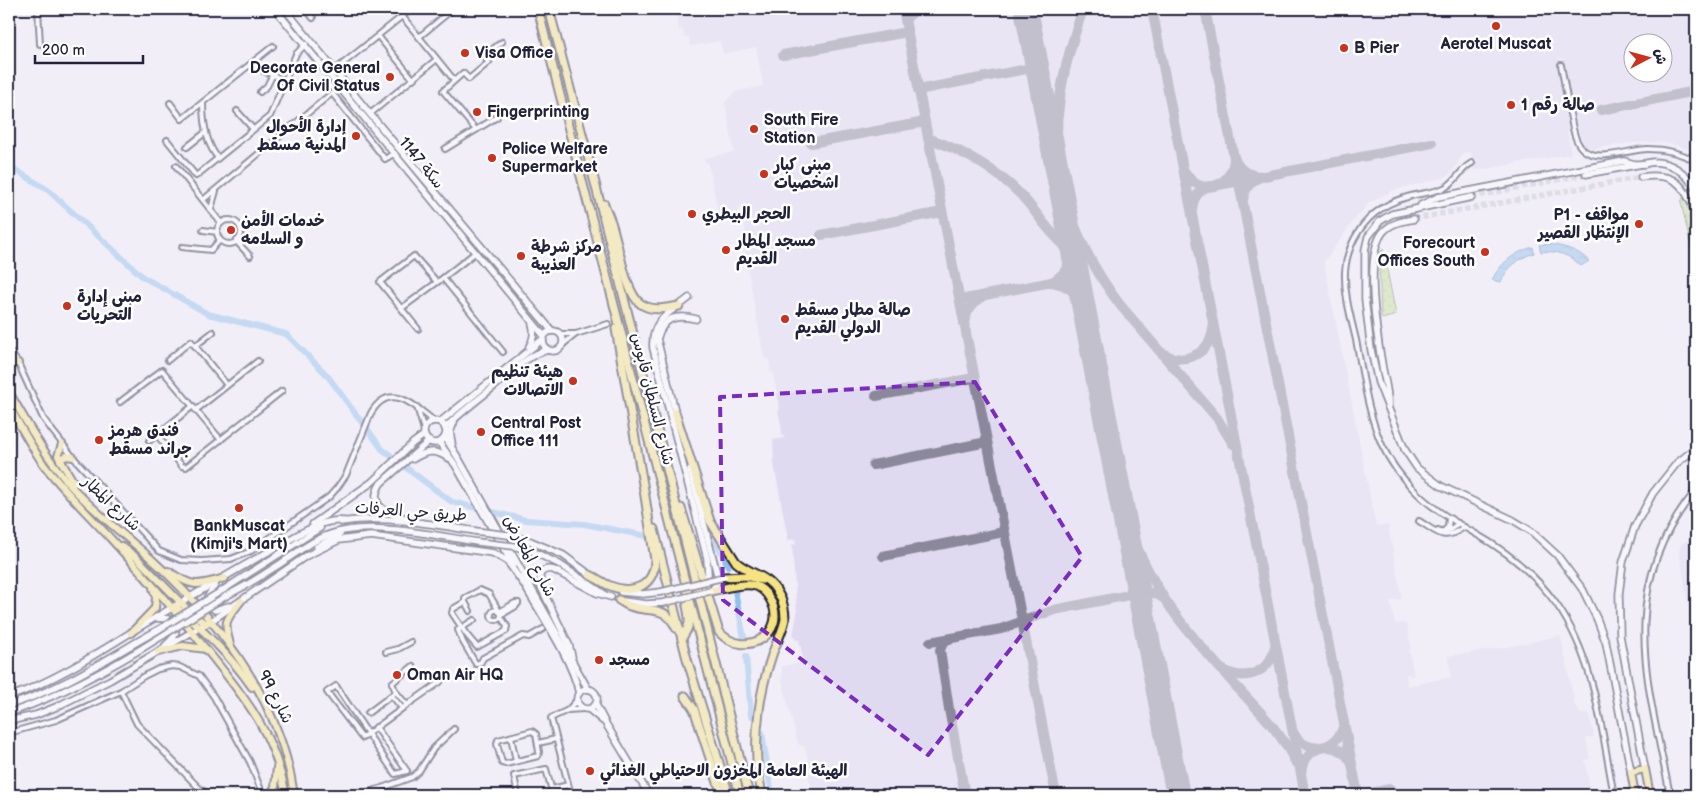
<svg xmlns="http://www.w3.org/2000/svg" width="1705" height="804" font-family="'Balsamiq Sans','Playpen Sans Arabic',sans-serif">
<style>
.built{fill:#e0daf0;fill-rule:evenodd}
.green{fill:url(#green-dots);stroke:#748269}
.water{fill:url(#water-ripples);stroke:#6481a5}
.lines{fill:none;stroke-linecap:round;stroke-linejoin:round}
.river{stroke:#90c0eb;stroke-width:6}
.taxiway{stroke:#8a889a;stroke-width:10}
.runway{stroke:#8a889a;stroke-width:24}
.secondary-tunnel{stroke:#c8c5d2;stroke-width:5.5;stroke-dasharray:5.5 3;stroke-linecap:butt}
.street-casing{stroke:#22223b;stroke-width:8}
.secondary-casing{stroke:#22223b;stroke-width:9}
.primary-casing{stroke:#22223b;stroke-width:10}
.highway-casing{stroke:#22223b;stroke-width:11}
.street{stroke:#fff;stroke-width:4}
.secondary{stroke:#fff;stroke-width:5.5}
.primary{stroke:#f5e382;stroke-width:6}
.highway{stroke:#f5e382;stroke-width:7}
.secondary-bridge-casing{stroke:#22223b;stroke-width:9;stroke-linecap:butt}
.secondary-bridge{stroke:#fff;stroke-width:5.5}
.marked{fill:none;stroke:#7b2cbf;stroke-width:4;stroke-dasharray:10 6;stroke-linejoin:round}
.poi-dot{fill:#c8321e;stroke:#fff;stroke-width:2}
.labels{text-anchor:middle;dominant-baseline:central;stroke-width:5;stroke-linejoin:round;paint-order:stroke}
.poi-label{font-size:16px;font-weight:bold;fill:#22223b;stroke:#fff;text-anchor:start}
.street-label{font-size:16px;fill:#22223b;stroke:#fff}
</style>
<defs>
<pattern id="green-dots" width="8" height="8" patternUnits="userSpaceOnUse" patternTransform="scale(1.25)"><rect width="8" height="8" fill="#c7e197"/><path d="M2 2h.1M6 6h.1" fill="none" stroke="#abc183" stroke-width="1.8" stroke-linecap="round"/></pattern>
<pattern id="water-ripples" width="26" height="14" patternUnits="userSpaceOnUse" patternTransform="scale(1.25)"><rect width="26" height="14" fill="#90c0eb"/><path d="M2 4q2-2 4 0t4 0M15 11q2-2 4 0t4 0" fill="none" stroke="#7ca5ca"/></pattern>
</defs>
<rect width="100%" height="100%" fill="#f1eef8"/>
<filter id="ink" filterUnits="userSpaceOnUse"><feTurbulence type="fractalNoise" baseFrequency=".02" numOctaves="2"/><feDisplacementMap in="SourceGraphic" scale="10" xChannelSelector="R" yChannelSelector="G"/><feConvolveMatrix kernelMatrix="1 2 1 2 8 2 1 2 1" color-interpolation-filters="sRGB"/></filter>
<g filter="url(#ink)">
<g class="built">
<path d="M668,9H1696V152L1676,145L1658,142L1628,143L1593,149L1585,145L1579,133L1563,58L1559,59L1572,127L1567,129L1571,154L1474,171L1471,152L1463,153L1456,166L1451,173L1443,178L1394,190L1369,203L1354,220L1324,262L1376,526L1388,525L1402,599L1390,601L1395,624L1405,623V625L1407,624L1411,649L1409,650L1414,675L1410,677V675L1406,674L1407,686L1451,677L1448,656L1502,648L1559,636L1561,637L1575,705L1581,714L1589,713L1594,737L1586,738L1590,759L1585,760L1590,790L1593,795H815L803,763L808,761L805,747L798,744L782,681V666L801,663L800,659L803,658L799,640H796L793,635L797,614L792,545L796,544L795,539L788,540L774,464L773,440L784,438L783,435H781L782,430L778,410L780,409L773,373H771L769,361L770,360L764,358L742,238L746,236L744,219L750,218L749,207L747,206L738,208V211L719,215L711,178L712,174H710L708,162H705L704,158L734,152L725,102L735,92L763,86L756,47L723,54L720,41L690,46L689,37H684L683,29L679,30L675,9L668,10ZM1632,42H1662V72H1632Z"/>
<polygon points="1696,539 1696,650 1679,551 1682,543 1686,541"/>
</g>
<g class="green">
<polygon points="1683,198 1686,201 1696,229 1696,257 1693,257 1681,202"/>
<polygon points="1383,249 1396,315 1382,319 1381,317 1379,258 1381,251"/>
</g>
<g class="water">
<path d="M1547,244C1563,246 1577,249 1589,261L1581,266C1570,255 1556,250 1541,252L1539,245Z"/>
<path d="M1533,247L1534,253C1519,258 1507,267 1501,282L1492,280C1500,263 1515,252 1533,247Z"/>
</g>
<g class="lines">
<g class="river">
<polyline points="9,166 48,190 143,277 208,314 286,334 327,375 363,424"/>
<polyline points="368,430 382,449 394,458"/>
<polyline points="397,461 452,502 526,520 584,524 647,536"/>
<polyline points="715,541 721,551 728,566"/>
<polyline points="735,591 744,638"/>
<polyline points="746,656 751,716"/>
<polyline points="762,733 772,795"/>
</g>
<g class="taxiway">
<polyline points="903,9 1056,795"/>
<polyline points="1152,9 1305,795"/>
<polyline points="1205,9 1358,795"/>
<polyline points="905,19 917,9"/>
<polyline points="783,55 907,32"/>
<polyline points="918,90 1037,67"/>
<polyline points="1601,110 1696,91"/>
<path d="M928,138C961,150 993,167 1019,193C1032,206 1041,221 1053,234C1059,241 1066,247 1073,253C1069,267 1064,275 1052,282C1068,286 1075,290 1083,306"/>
<polyline points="811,143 925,122"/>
<path d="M1185,172C1200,199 1234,186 1234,157C1238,170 1249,176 1263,176C1251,180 1244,188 1243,201"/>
<path d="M1058,179C1053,113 1062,70 1083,9"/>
<polyline points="1214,186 1432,143"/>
<path d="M1060,188C1076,232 1092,269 1121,306L1217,418L1233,444"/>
<path d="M1192,210C1193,198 1198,191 1209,186"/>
<polyline points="821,235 942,212"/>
<polyline points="960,300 1077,277"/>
<path d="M964,323C966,311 972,303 982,297"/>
<path d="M1163,353C1184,367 1210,353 1213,329"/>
<polyline points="876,396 974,378"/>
<polyline points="873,465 987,442"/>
<path d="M1121,504C1131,537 1145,568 1164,598C1184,629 1210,656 1234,684C1256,708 1282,732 1295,762"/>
<polyline points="883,556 1004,532"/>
<polyline points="949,639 943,643 940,650 949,709 965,795"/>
<polyline points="930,642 1001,629 1054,610 1139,593 1155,593 1163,598"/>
<path d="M1224,670C1247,683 1271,671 1275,646"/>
<path d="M1293,732C1306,757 1340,750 1344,723"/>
<path d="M1301,773C1304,745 1337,737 1351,762"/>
<polyline points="1362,795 1390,789"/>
</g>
<polyline class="runway" points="1026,9 1178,795"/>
<g class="secondary-tunnel">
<polyline points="1472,197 1586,174"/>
<polyline points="1414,219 1641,177"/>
</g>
<defs>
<g id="street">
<polyline points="38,9 40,44"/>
<polyline points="306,9 313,18"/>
<polyline points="402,16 454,80"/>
<polyline points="378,36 413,79"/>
<polyline points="419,37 453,9"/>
<polyline points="250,65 284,80"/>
<path d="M1561,65C1564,81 1567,98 1570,114C1572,123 1573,133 1577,141C1589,168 1626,149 1648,149C1665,149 1681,153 1696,161"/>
<polyline points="335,70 411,9"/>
<polyline points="260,92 267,86 272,76"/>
<polyline points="170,103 182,119 273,46"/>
<path d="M203,103C203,122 206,144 218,158"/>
<polyline points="237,111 253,129"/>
<polyline points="370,114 437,59"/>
<polyline points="476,130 443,91 463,73 469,79 489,62 484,56 502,42"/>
<polyline points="167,140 196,176 270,116 296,54 306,44"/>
<polyline points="187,147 206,132"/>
<polyline points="445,149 497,117"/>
<path d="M1472,163C1461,168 1457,181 1446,187C1436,192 1425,193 1415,195C1392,200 1372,211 1359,231C1351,243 1346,258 1345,272C1344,295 1351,318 1356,340C1363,374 1367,412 1382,445C1390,462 1401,477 1414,490C1432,509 1454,521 1476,534C1508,552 1536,575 1557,605C1596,661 1601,730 1614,795"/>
<polyline points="176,166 221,223"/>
<polyline points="203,200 332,93 385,159 395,153"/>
<polyline points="211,209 216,191"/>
<circle cx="229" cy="232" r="12"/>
<polyline points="203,230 217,232"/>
<polyline points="236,241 250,256"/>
<polyline points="182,247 211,250 220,240"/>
<polyline points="443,278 503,352"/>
<polyline points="402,308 443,278 476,252"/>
<polyline points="418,329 380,282 414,256 437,282"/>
<polyline points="560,334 576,334 608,324"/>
<polyline points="562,345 576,334"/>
<polyline points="195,346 213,332"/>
<path d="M9,350L18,363L43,418L51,429L73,457L159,551L181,560L202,561L231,559L251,551L329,497L337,488L346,475L371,413C390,381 414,405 434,421"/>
<polyline points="168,360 191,341 227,385"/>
<polyline points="120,402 162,370 221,440"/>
<polyline points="417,407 424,430"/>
<polyline points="196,410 258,361"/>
<polyline points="157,435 182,466 186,467 282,391"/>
<polyline points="149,441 193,406"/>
<path d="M1419,521C1439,533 1443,542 1464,527"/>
<path d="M1438,530C1447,534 1452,529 1458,523"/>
<polyline points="1444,531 1448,527 1449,518"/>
<polyline points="465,602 453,609 452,613 466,634 477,647 506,631 507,626 501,617"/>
<circle cx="496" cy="615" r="5"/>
<polyline points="470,611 465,602 465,598 480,590 489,594 499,611"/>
<polyline points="499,612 515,603 518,603"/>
<polyline points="501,615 516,606 518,603"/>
<polyline points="474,620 458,630 463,642 476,664 481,662 483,658 523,636 529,637 543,629"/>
<polyline points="386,652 398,649 411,642"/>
<polyline points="121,691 137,724 199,788 209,795"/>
<polyline points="392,696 402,708"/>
<polyline points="407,705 396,692 392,683 413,666"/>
<polyline points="568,710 577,700"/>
<polyline points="368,713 396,692"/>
<path d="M376,727L407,771L395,774L336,686L327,692L362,738C377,727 392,716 407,705L440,682"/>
<polygon points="532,731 536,734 539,752 538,756 506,764 502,763 497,744 498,740"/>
<polyline points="9,733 56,720 121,691 144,676 158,669 172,666 180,667 199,676 214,697 250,762 263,795"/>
<polyline points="511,737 516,761"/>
<polyline points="538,743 556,739"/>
<polyline points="552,789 568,785"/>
<polyline points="357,795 382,788 412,777 419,771 434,748 454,729"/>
<polyline points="518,795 514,776 546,769 553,795"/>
<polyline points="571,795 551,718 568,710 583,709"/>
<path d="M1670,795C1648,683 1615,589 1696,490"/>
</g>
<g id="secondary">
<polyline points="275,9 544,336"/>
<polyline points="285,9 370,114 552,331"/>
<path d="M1586,174L1653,162C1673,162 1686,173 1696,189"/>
<path d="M1641,177C1675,172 1684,184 1696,214"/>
<polyline points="1472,197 1392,214 1380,221 1368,237 1365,250 1365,299 1371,350 1378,382 1405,450 1417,468 1441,486 1513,520 1531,531 1557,555 1583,590 1597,619 1606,643 1631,772"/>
<polyline points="1421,205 1438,197 1624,161 1634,164 1645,164"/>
<path d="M689,298C669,314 651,319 653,348L707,558L708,574L705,582"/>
<circle cx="553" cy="341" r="10"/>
<path d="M529,347C534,339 535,332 532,323"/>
<path d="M1388,406C1389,392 1384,378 1382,365C1377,336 1364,254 1383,232C1391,223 1402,221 1414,219"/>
<path d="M676,415L657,339C663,317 676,314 696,319"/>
<circle cx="435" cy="432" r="11"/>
<polyline points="440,422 543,339"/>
<path d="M445,428C461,412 479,399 496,385C512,372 528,354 548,350"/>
<polyline points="445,437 460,461 588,689"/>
<polyline points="439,442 456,466 513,565"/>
<polyline points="452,444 450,432 454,422"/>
<path d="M413,459C426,451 435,449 448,458"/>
<polyline points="690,470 717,574 717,583 712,590"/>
<path d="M409,519C391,515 365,507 381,483L429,441"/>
<path d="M341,522C383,515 433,524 475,531"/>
<polyline points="313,524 372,482 413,443 424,435"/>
<polyline points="530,541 563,555 593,577"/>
<polyline points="317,547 340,534"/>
<polyline points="532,551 559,564 603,593"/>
<path d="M522,581C540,613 572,659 579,693"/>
<polyline points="215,585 207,598 208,605 215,610 229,606"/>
<polyline points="223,590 320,528"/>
<polyline points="621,592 643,594 661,592"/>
<path d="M226,596C242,588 257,579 272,569C289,559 303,546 321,538C363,518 431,535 477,542"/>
<polyline points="623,601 646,604 663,603"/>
<path d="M157,618L168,619L175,625C178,635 172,639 165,646"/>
<path d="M572,657L569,645L540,585V574C544,569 548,568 554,570L597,593L611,597"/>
<circle cx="587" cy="699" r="10"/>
<path d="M9,697C57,680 99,652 143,625C195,594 248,563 301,533C316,526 328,519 344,521"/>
<path d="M9,705C63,689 109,657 158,630"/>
<polyline points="596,705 606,724 649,795"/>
<polyline points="590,710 603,721"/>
<path d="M9,713C63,695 113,667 162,636"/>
<polyline points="9,721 36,715 56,707 110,680 214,619 306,556 339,540 371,536 493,553 507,561 523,583"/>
<polyline points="1645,769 1620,636 1619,594 1623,562 1635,526 1653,493 1677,463 1696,448"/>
</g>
<g id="primary">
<polyline points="9,364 18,363"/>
<path d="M9,392C27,423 45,456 69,484C92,510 121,532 147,555C218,619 281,699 294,795"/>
<path d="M9,406C20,426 31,446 44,465C65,492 90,516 113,541C148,579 182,619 214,659C251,706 274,735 286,795"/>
<polyline points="62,444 58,456 74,483"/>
<polyline points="60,460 66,456 73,457"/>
<polyline points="121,546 136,557 193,615 206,624"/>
<path d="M168,571C193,588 196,586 225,578"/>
<path d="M175,606C206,633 228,653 252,687"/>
<polyline points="131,633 155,608 156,597 153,588"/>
<path d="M230,644C223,620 226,620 241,601"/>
<polyline points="158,652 183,646 206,649"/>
<polyline points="270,795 275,787 277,767"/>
<polyline points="1635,795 1631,772 1645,769 1650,795"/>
</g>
<g id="highway">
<polyline points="538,9 740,795"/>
<polyline points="549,9 595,183 749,795"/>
<path d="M604,204C606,210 609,216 611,222C618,241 625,294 641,304C653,312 666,308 679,306"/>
<path d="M675,412L710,521L736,562C751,575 767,574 778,593C783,601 785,610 785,619C783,631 776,643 772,655C766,673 761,692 759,711C755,739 756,768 762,795"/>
<path d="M681,508L719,632C745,660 790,633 770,599C766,592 760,586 752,585C739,583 723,589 710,591"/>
<polyline points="654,529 687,659 729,795"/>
<path d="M590,575C596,578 602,582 608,585C631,595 654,588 655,560L644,490L616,329"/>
<polyline points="724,577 746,576 762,580"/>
<path d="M619,600C623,602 626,605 630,606C649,613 666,604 676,628"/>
<path d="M682,638C691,625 690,620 687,606"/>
<polyline points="685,696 694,709 722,795"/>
</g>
</defs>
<use href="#street" class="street-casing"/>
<use href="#secondary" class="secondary-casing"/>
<use href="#primary" class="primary-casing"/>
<use href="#highway" class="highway-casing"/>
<use href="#street" class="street"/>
<use href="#secondary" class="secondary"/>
<use href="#primary" class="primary"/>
<use href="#highway" class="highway"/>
<defs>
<g id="secondary-bridge">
<polyline points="475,531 508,535 530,541"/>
<polyline points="477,542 513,546 532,551"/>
<polyline points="661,592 724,577"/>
<polyline points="663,603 710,591"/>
<polyline points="158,630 223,590"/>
<polyline points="162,636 226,596"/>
</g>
</defs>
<use href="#secondary-bridge" class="secondary-bridge-casing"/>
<use href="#secondary-bridge" class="secondary-bridge"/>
</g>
</g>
<path d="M0 0H1705V804H0ZM975,382L1082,557L928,755L723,600L720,397Z" fill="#f1eef8" fill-opacity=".55" fill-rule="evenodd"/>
<path class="marked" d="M975,382L1082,557L928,755L723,600L720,397Z"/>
<g class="poi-dot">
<circle cx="1496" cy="26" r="5"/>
<circle cx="1344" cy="48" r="5"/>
<circle cx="465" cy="53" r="5"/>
<circle cx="390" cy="77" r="5"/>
<circle cx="1511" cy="105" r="5"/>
<circle cx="477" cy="112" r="5"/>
<circle cx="754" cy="129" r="5"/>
<circle cx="356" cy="136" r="5"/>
<circle cx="492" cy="158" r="5"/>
<circle cx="764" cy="174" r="5"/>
<circle cx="692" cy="214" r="5"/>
<circle cx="1639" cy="224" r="5"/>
<circle cx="231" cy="230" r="5"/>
<circle cx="726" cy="250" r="5"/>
<circle cx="1485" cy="252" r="5"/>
<circle cx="521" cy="256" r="5"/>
<circle cx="67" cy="306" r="5"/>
<circle cx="785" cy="319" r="5"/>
<circle cx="573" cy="381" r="5"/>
<circle cx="481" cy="432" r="5"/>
<circle cx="99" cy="440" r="5"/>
<circle cx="239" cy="508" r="5"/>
<circle cx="599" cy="660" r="5"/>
<circle cx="397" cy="675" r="5"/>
<circle cx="590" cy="771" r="5"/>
</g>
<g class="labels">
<g class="poi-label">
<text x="1496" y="44" text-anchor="middle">Aerotel Muscat</text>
<text x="1354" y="48">B Pier</text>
<text x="475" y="53">Visa Office</text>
<text x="380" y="68" text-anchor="end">Decorate General<tspan x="380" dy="18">Of Civil Status</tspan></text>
<text x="1521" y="105">صالة رقم 1</text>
<text x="487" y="112">Fingerprinting</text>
<text x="764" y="120">South Fire<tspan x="764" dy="18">Station</tspan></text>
<text x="346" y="127" text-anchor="end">إدارة الأحوال<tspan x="346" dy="18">المدنية مسقط</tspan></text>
<text x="502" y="149">Police Welfare<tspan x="502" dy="18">Supermarket</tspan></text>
<text x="774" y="165">مبنى كبار<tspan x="774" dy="18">اشخصيات</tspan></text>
<text x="702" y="214">الحجر البيطري</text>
<text x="1629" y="215" text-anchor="end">P1 - مواقف<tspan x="1629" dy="18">الإنتظار القصير</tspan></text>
<text x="241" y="221">خدمات الأمن<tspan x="241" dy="18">و السلامه</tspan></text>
<text x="736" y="241">مسجد المطار<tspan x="736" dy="18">القديم</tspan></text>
<text x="1475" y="243" text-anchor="end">Forecourt<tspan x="1475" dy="18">Offices South</tspan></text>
<text x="531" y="247">مركز شرطة<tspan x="531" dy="18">العذيبة</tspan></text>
<text x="77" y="297">مبنى إدارة<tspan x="77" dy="18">التحريات</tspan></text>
<text x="795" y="310">صالة مطار مسقط<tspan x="795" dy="18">الدولي القديم</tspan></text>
<text x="563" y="372" text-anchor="end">هيئة تنظيم<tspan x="563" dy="18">الاتصالات</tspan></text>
<text x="491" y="423">Central Post<tspan x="491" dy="18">Office 111</tspan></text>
<text x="109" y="431">فندق هرمز<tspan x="109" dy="18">جراند مسقط</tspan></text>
<text x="239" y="526" text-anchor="middle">BankMuscat<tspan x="239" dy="18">(Kimji's Mart)</tspan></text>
<text x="609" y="660">مسجد</text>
<text x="407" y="675">Oman Air HQ</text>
<text x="600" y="771">الهيئة العامة المخزون الاحتياطي الغذائي</text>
</g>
<g class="street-label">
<text transform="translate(421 163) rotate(51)">سكة 1147</text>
<text transform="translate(652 399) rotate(76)">شارع السلطان قابوس</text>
<text transform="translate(111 504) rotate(43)">شارع المطار</text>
<text transform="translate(411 512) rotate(4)">طريق حي العرفات</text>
<text transform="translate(529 556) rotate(61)">شارع المعارض</text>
<text transform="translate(275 697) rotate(63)">99 شارع</text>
</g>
</g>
<rect width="1705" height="804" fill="none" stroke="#fff" stroke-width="30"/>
<rect x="15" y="15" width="1675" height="774" fill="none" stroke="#22223b" stroke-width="2" filter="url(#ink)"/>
<g transform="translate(1648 58) rotate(84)"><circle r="24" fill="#ffffff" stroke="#a7a7b1"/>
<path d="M0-4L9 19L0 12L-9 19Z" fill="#c8321e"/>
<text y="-8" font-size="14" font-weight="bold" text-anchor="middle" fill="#22223b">ش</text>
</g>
<path d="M35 55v8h108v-8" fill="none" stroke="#22223b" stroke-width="2.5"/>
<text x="42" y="55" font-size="15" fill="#22223b" stroke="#ffffff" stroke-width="4" paint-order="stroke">200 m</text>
</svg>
